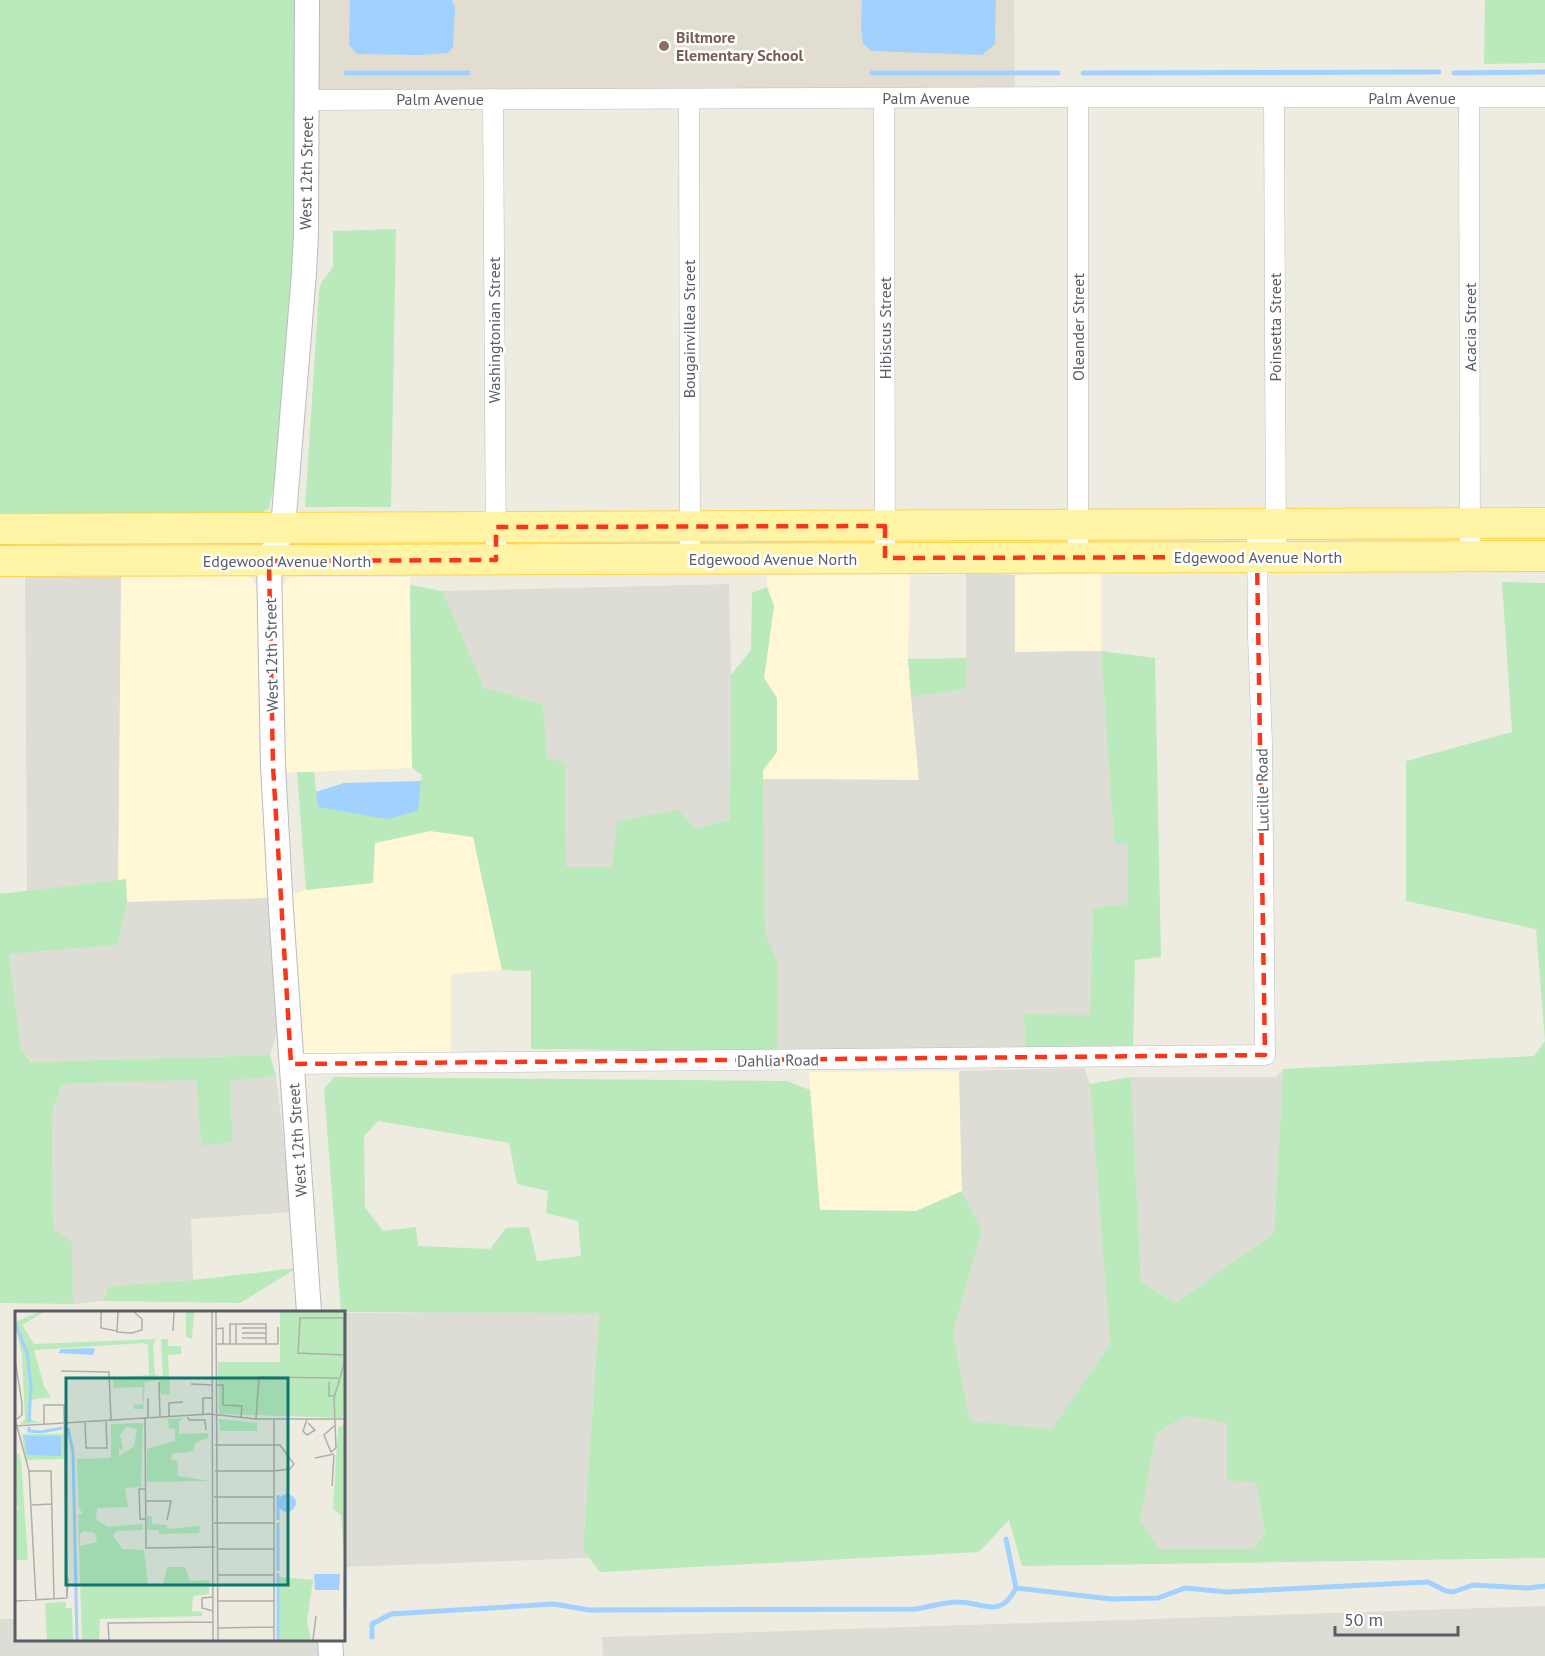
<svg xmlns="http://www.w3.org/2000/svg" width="1545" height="1656" font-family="'PT Sans',sans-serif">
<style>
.commercial{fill:#fff7d5}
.industrial{fill:#deddd5}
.education{fill:#e1ded1}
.green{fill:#bae9bc;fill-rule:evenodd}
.water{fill:#a0d1ff}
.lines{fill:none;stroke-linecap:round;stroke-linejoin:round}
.stream{stroke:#a0d1ff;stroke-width:5}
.minor-casing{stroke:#b9bbc2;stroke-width:21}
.tertiary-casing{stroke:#b9bbc2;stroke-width:26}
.primary-casing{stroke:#ffd449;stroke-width:32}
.minor{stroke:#fff;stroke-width:20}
.tertiary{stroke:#fff;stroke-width:24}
.primary{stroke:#fff4a5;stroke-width:30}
.marked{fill:none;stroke:#fb351a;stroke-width:4.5;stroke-dasharray:12 8;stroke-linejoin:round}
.education-dot{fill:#8d6e63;stroke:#fff;stroke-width:2}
.labels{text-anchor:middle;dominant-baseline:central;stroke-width:5;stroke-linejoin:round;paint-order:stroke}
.education-label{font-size:16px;font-weight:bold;fill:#785e54;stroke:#fff;text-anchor:start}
.street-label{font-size:16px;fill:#595d64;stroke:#fff}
.inset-river{fill:none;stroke:#a0d1ff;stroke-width:3}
.inset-road{fill:none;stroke:#aeafab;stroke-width:1.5}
.view{fill:#0f766e;fill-opacity:0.15;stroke:#0f766e;stroke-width:3}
.inset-edge{fill:none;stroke:#595d64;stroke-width:3}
</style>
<rect width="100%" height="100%" fill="#eeece1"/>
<g class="commercial">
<polygon points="1101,573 1101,651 1015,652 1015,575"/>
<polygon points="910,574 908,659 919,780 763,779 763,770 777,752 777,698 764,678 774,606 767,587 767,575"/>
<polygon points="244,575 251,577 256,585 265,718 270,898 127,902 126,880 118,880 121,577"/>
<polygon points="292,577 410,577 412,768 281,773 279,592 287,579"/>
<polygon points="430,831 473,837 502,970 451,974 451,1055 307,1054 297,1046 287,895 306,890 375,843"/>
<polygon points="959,1071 962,1191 916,1211 820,1210 809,1072"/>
</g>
<g class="industrial">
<polygon points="966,573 1015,575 1015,652 1101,651 1114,843 1127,843 1128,904 1093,908 1090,1015 1024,1014 1025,1050 777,1051 778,964 765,931 763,779 919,780 911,697 966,689"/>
<polygon points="25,577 121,577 118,880 27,891"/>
<polygon points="729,584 731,675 730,819 696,829 612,867 566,867 565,763 547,759 543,704 484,688 443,591"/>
<polygon points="270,898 278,1029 270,1055 32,1062 21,1048 9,954 118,945 127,902"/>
<polygon points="1084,1068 1090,1084 1110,1343 1052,1429 970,1421 953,1333 982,1230 962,1191 959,1071"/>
<polygon points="1283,1069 1274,1233 1175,1303 1141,1282 1131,1077 1276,1077"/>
<polygon points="276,1076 292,1212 191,1219 193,1280 109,1286 103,1301 73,1304 72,1242 53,1230 52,1112 62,1084 196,1080 201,1146 233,1142 230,1081"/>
<polygon points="599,1312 583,1549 589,1558 344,1567 344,1313"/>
<polygon points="1185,1416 1227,1423 1227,1479 1256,1483 1265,1534 1253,1549 1158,1549 1140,1521 1156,1434"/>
<polygon points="0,1551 0,1619 16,1619 16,1640 318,1640 320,1656 0,1656"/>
<polygon points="1545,1606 1545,1656 603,1656 602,1637"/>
</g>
<polygon class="education" points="314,0 1014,0 1015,91 314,92"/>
<g class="green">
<polygon points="0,0 297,0 297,236 280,462 269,508 258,516 0,517"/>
<polygon points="1485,0 1545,0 1545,63 1484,64"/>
<polygon points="396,229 391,507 305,507 319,291 321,283 333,267 333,231"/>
<path d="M1502,582L1545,583V1558L1022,1566L1009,1520L979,1552L600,1572L583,1550L599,1313L341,1312L324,1089L334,1077L787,1081L810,1090L820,1210L916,1211L962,1191L982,1230L953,1333L970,1421L1052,1429L1110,1343L1090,1084L1131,1077L1141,1282L1175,1303L1274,1233L1283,1069L1534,1056L1545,1041L1536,929L1406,901V761L1512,732ZM378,1121L509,1143L517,1184L548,1191L546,1213L578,1221L581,1256L537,1261L529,1227L506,1228L490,1249L418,1246L416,1227L383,1231L365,1207L364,1136ZM1185,1416L1227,1423V1480L1256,1483L1265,1534L1253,1549H1159L1140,1521L1156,1434Z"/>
<polygon points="410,585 443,591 484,688 543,704 547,759 565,762 566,867 612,867 617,821 678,810 696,829 730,819 731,675 751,650 752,593 767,587 774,606 764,678 777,698 777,752 763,770 765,931 778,964 777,1051 531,1049 531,971 502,970 473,837 430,831 375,843 373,883 306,890 297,772 314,772 318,807 417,811 422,775 412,768"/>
<polygon points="1101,651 1155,658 1161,957 1135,960 1133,1049 1025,1050 1024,1014 1090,1015 1093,908 1128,904 1127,844 1114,843"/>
<polygon points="967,658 966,689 911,697 908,659"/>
<polygon points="126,879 127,902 118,945 9,954 21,1048 31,1062 270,1055 276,1076 230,1081 233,1142 201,1146 196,1080 62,1084 52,1112 53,1229 72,1242 73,1304 0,1303 0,894"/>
<polygon points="297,1268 240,1303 103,1301 109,1286 193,1280"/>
</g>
<g class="water">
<polygon points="350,0 452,0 455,7 453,47 448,53 420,55 357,54 349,45"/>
<polygon points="862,0 996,0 995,44 982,55 872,51 863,44 861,28"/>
<polygon points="421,781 418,811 387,819 318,807 316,792 344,783"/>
</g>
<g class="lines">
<g class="stream">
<polyline points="346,73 468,73"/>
<polyline points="872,73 1058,73"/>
<polyline points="1083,73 1439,72"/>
<polyline points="1454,73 1545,72"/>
<polyline points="1006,1539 1016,1588"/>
<path d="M372,1637V1624L391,1614L554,1604L589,1610L915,1609C929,1607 944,1602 958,1602C983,1602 1000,1620 1016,1588L1111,1599L1158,1598L1185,1588L1227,1592L1428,1582L1446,1591L1453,1592L1473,1585L1528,1588L1545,1586"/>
</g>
<defs>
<g id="minor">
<polyline points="1078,97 1078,558"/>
<polyline points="884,98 885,558"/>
<polyline points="1274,98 1276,557"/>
<polyline points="1469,98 1470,556"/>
<polyline points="493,99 496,560"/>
<polyline points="689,99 690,559"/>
<polyline points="307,100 1078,97 1545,97"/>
<polyline points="291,1064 1265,1055 1262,742 1258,636 1257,524"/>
</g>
<g id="tertiary">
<polyline points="307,0 306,233 304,273 283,528 269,561 273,766 281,911 309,1312"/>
<polyline points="330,1640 331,1656"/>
</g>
<g id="primary">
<polyline points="0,529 1545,523"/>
<polyline points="0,561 1545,556"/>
</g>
</defs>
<use href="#minor" class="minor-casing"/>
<use href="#tertiary" class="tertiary-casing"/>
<use href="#primary" class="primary-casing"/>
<use href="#minor" class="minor"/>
<use href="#tertiary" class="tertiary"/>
<use href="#primary" class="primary"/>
</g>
<path class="marked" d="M885,526V558L1257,557L1265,1055L291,1064L273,766L269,561L496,560V527Z"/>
<circle class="education-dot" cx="664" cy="46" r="6"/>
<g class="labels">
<g class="education-label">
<text x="676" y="37">Biltmore<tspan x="676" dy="18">Elementary School</tspan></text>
</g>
<g class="street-label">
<text x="926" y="98">Palm Avenue</text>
<text x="1412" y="98">Palm Avenue</text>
<text x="440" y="99">Palm Avenue</text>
<text transform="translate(306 173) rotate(-89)">West 12th Street</text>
<text transform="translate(1078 327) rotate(-90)">Oleander Street</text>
<text transform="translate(1275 327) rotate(-90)">Poinsetta Street</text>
<text transform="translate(1470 327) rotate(-90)">Acacia Street</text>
<text transform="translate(885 328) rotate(-90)">Hibiscus Street</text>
<text transform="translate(689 329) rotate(-90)">Bougainvillea Street</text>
<text transform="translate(494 330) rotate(-90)">Washingtonian Street</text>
<text x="1258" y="557">Edgewood Avenue North</text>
<text x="773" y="559">Edgewood Avenue North</text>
<text x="287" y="561">Edgewood Avenue North</text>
<text transform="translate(271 655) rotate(-91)">West 12th Street</text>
<text transform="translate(1262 790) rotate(-91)">Lucille Road</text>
<text transform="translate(778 1060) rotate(-1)">Dahlia Road</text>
<text transform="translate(297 1140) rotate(-94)">West 12th Street</text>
</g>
</g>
<g transform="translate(15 1311)">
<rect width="330" height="330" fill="#eeece1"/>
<path d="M24,1H29L7,14L19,33L141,28L138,34L140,64L148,65L146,28H153V35H166V43L153,44L155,84L146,83L144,69L130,71L128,104V98H119V94L128,93L127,76L98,77V67L134,64L133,34L129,32L19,39L29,75L36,86L15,89V108L25,112L5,113L10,108L7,44L0,11ZM171,1H179L177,28L171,26ZM265,1H330V107L204,103L203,51H265ZM169,107L164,110V123L194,122L193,127L180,132L178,140L157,143L156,149L162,150L163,165L194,170L132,171V138L160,130V118L154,117L153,108ZM204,108L242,112V120H205ZM128,112L126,176L110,177L113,196L82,197L81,208L92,216L127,213L128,219L101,220L98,225L107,238L129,239L133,274L148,273L152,256H170L175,270L194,269V283L178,285L177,300L187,301V305L85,308L84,329H67L63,204L68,202L64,198L62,148L96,147V113ZM111,116L122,118L119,135L104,145V139L108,138L105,124ZM69,220L80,222L82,231L65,235V222ZM330,113V259L326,204L318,198L323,117ZM49,123L50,148L10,149L7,123ZM4,142L6,149L13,249H0V199L5,197L0,194V145ZM132,205H137V213L151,214L152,218L185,215L184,222L144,223V219H132ZM264,266L298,269L292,309L296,329H264ZM51,291V297H57L58,329H32L30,292Z" fill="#bae9bc" fill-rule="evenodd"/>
<path d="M76,37L80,38L78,44L43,42L46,38ZM46,125V145L12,144L9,125ZM263 192a9 9 0 1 1 18 0a9 9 0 1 1-18 0ZM299,263H325L324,279H300Z" fill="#a0d1ff"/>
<path class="inset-river" d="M0,13L12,42L16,75L14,111M14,116V120L26,121L47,117M53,117L58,141L62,329M263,184V209M263,212V260M330,261V298M263,262V329"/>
<path class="inset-road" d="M86,1V17L102,20M103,1L102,21L117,22L127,19V8L119,1M197,1L198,329M201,1L203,329M227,17H251M201,18L208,17V33M158,20L159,1M227,22H251M227,27H251M201,33H263V16M215,33V13H251V33M221,33V13M0,49L7,92V104L2,108M46,60L94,61L96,109M144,71L145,105M314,71V85H320M176,73L197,74M202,74H208V94L227,95L226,107M133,87V106M188,103V87H197M172,104L174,109H190L191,119M154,105V92L168,91M130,106L131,237L200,236M0,108L14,160H36L39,288M241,108L244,66L323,67M259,108V329M292,108L288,120L292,124L300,119L293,112M70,110L71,137H92L91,109M29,113V94H49L52,287M0,115L195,103L241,108H330M319,115L309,124L316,141L321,137L319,87L329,53V7H285L283,42L329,44M300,147L319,143M14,160L21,289M200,160H259L275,158L279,153L265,134H200M317,175L319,144M131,178H124L125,208H131M199,186H259M131,190H156L152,209M17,194L37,193M199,212H259M202,238H259M202,264H259M198,286L187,287V297L198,300M52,287L53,267M0,290L52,287M202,290H260M202,317L259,316M94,329L93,312L198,311M298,329L301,305"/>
<path class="view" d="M51,67H273V274H51Z"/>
<rect width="330" height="330" class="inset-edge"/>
</g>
<path d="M1335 1626v9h123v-9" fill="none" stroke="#595d64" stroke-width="3"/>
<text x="1344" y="1626" font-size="18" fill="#595d64" stroke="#ffffff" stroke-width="4.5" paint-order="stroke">50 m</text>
</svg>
